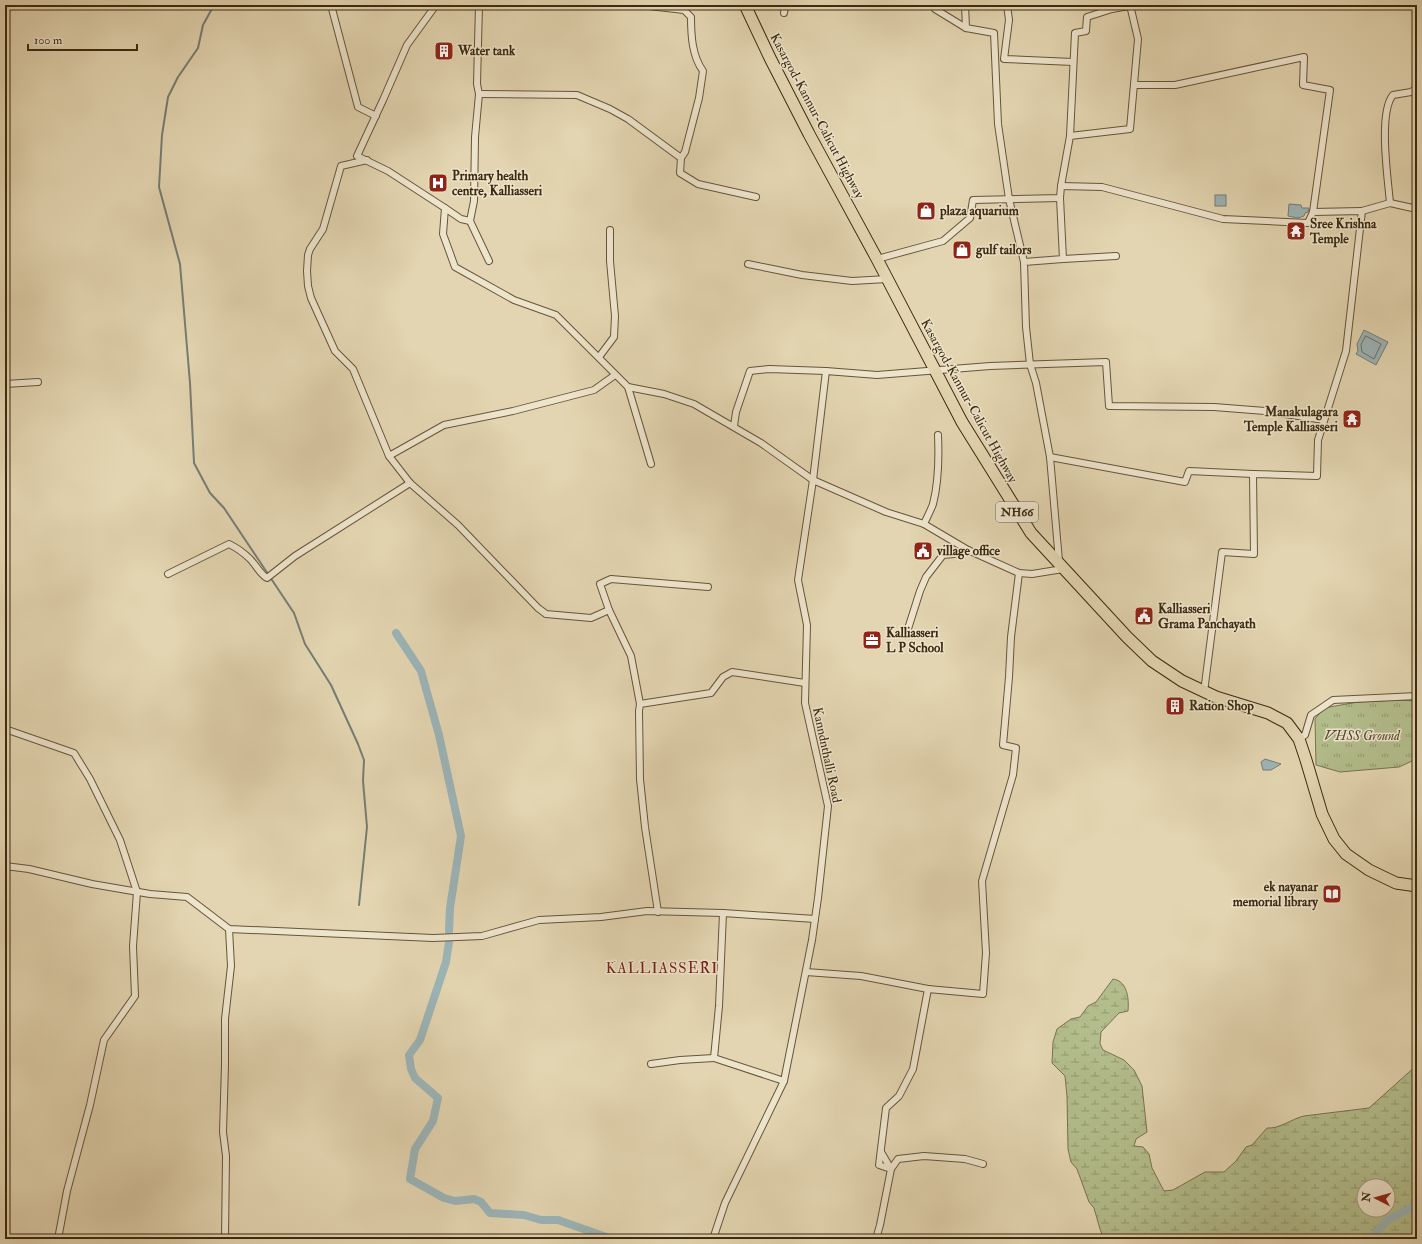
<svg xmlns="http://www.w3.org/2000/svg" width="1422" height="1244" font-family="'IM FELL Double Pica',serif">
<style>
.wetland{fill:url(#wetland-marsh);stroke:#78744e;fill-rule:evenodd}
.park{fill:url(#park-tufts);stroke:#78744e}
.water{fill:#9cb5b8;stroke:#767d75}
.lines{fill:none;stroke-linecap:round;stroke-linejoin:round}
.shore{stroke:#6c7064;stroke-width:1}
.stream{stroke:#767d75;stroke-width:2}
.canal{stroke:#9cb5b8;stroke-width:8}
.street-casing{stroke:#665538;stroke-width:8}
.highway-casing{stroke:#3c2a10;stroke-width:13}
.street{stroke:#ede4cc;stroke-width:6}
.highway{stroke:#e3d5b1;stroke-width:11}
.labels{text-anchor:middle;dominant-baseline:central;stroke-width:3;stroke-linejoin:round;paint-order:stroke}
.shield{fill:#ede4cc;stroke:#716248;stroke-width:1}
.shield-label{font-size:12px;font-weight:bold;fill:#3c2a10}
.poi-label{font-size:13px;font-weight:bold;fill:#3c2a10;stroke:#ede4cc;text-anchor:start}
.street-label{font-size:13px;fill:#3c2a10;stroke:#ede4cc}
.park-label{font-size:13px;font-style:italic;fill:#544729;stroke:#ede4cc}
.quarter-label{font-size:15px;letter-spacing:1px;fill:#7a1f14;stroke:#ede4cc}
</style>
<defs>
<pattern id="wetland-marsh" width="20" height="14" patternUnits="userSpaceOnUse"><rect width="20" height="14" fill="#b3bd8c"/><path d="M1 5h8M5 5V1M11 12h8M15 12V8" fill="none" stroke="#939a71"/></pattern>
<pattern id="park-tufts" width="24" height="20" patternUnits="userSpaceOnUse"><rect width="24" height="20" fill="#b3bd8c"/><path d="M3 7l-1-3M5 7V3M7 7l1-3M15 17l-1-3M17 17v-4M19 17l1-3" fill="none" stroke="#939a71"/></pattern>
</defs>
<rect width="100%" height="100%" fill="#e3d5b1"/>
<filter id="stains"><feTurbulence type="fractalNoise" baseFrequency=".005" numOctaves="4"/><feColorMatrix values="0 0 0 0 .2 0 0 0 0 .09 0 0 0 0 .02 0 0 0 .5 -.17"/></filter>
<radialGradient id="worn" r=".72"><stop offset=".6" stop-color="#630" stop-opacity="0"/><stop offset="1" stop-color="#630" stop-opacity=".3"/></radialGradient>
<path class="wetland" d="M1113,979C1128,981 1129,1000 1128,1011L1119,1013L1101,1032L1100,1044L1103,1050L1124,1060L1134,1070L1142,1086L1147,1132L1136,1139L1134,1146L1143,1147L1149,1154L1152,1168L1164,1191L1173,1190L1205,1172H1224L1236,1161L1246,1147L1252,1145L1267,1128C1280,1129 1291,1119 1304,1116L1369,1108L1417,1065V1239H1104L1100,1229L1094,1208L1089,1202L1077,1169L1071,1162L1068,1149L1067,1096L1065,1076L1052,1063L1053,1042L1057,1029L1071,1019L1080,1017L1088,1006L1096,1002ZM1364,1186H1388V1210H1364Z"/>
<polygon class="park" points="1397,700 1417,701 1417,742 1412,761 1399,767 1340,772 1316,765 1315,719 1324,708 1358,702"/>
<g class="water">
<rect x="1215" y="195" width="11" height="11"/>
<polygon points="1289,204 1301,205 1302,208 1309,208 1308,212 1305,213 1304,216 1298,218 1288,216"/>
<polygon points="1364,330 1388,342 1376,365 1356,354 1358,351 1357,344"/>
<polygon points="1265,759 1281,764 1271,770 1263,770 1261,762"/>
</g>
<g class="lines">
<polygon class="shore" points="1366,336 1381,344 1374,359 1362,352 1361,345"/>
<polyline class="stream" points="214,5 203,25 198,48 178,77 168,97 162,135 159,187 180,264 190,383 194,463 210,493 224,508 294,613 305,644 331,685 358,744 364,760 363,781 367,827 359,905"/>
<g class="canal">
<polyline points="396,633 421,671 439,735 461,836 450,908 449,931"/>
<polyline points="449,942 446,962 420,1040 409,1055 411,1069 415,1078 438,1098 433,1121 415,1149 410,1179 444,1198 455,1201 474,1199 481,1202 490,1213 524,1215 541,1220 558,1220 612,1239"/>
<polyline points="1371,1239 1387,1220 1411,1208 1417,1206"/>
</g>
<defs>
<g id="street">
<polyline points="331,5 358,107 376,116"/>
<polyline points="436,5 407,45 383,100 357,156 388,171 445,208 443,234 455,267 514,300 556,315 628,387 664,394 694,404 761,443 813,480 886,512 924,524 968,550 1019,573 1032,574 1063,569"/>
<polyline points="479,5 477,84 479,94 475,137 474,201 470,221 489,261"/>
<path d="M640,5L684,10L691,17C691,35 692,56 703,71L699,98L685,152L681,158L680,173L698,184L756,197"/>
<polyline points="936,5 935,9 966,28"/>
<polyline points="965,5 966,28 994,33 998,124 1009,199 1024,262"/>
<polyline points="1007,5 1009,20 1004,59 1073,62"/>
<polyline points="784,13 785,5"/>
<polyline points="1134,85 1175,85 1304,57 1303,85 1330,90 1313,212"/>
<polyline points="479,94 577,95 610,109 628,119 681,158"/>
<polyline points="1070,136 1075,33 1086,31 1087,17 1112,9 1129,6"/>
<polyline points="367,160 341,166 323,229 310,249 308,255 307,271 308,286 311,298 335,351 353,369 389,456 410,483 458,525 538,608 546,614 591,618 609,610"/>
<polyline points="1061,186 1070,136 1130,129 1138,39 1130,5"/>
<polyline points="1390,203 1417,209"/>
<polyline points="445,208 461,219 470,221"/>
<path d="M1362,211L1390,203C1388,179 1378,113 1393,95L1411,92L1417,88"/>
<polyline points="877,259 943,241 970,218 973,200 1060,198 1061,186 1102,187 1223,219 1308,223 1313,212 1362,211 1346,351 1318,440 1317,476 1253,474 1254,554 1222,552 1204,692"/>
<polyline points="1063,259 1116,256"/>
<polyline points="748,264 802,275 852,281 887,279"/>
<polyline points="599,357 614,337 615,316 610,261 610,230"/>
<polyline points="5,384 38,382"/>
<polyline points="628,387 651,464"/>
<polyline points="734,426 736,412 750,371 769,369 826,371"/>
<polyline points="389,456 444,425 513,411 594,390 615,375"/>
<polyline points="1050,457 1185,482 1189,471 1253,474"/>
<path d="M924,524C927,517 931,510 933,504C939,481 939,458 938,435"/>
<polyline points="1059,561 1050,457 1036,383 1030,364 1026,327 1024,262 1063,259 1060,198"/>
<path d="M168,574L229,544C237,548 244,553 250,559C256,565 260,574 267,578L295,556L410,483"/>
<polyline points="906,635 920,591 926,577 943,555 954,554 968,550"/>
<polyline points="640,704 711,693 723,677 732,672 805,683"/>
<polyline points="5,729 74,753 90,779 120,840 137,892 133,946 135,996 104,1040 90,1105 67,1191 58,1239"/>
<polyline points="1299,739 1305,735 1311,715 1333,700 1417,696"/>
<polyline points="5,866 29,869 92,884 150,894 187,897 229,929 433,938 482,936 539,920 601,917 647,911 723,913 719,1006 714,1058 784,1081 725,1203 713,1239"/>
<polyline points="658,912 645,827 640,779 639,711 640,704 631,656 609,610 600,584 611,579 708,587"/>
<polyline points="723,913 815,919"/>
<polyline points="806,972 861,976 928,989"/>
<polyline points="651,1064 680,1060 714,1058"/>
<polyline points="784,1081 812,940 818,898 828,806 805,703 807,625 798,580 813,480 826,371 877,375 990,366 1106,362 1109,406 1214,407 1265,411 1324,420"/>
<polyline points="881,1152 891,1169 898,1159 924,1156 965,1159 983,1164"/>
<polyline points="225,1239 226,1156 223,1132 225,1065 225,1019 231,966 229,929"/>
<polyline points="876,1239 880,1225 891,1169 879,1165 886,1108 899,1096 913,1069 928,989 983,994 986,953 982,881 1013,775 1016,748 1003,745 1009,677 1011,637 1019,573"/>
</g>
<polyline id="highway" points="745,5 770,58 809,134 877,259 962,422 1031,533 1127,637 1152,661 1182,681 1216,697 1268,713 1287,723 1299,739 1306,760 1322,814 1334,839 1346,854 1369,870 1396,883 1417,886"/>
</defs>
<use href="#street" class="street-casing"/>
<use href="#highway" class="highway-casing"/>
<use href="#street" class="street"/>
<use href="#highway" class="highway"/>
</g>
<defs>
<symbol id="building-square" viewBox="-11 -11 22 22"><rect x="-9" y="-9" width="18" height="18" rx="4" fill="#8f2418" stroke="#ede4cc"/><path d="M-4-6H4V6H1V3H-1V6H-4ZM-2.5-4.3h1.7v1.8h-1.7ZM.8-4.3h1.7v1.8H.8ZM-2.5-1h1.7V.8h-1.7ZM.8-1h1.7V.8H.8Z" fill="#fff"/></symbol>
<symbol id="hospital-square" viewBox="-11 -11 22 22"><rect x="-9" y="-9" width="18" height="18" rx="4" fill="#8f2418" stroke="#ede4cc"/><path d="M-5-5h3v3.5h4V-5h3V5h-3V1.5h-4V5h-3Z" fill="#fff"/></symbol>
<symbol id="shop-square" viewBox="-11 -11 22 22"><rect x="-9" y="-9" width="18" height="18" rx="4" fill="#8f2418" stroke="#ede4cc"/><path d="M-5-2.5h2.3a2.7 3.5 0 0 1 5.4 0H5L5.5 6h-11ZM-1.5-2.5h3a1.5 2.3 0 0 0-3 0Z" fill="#fff"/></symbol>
<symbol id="temple-square" viewBox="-11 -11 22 22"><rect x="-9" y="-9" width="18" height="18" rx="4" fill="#8f2418" stroke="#ede4cc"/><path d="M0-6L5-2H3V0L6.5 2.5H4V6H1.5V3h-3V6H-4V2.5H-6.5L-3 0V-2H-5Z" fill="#fff"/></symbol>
<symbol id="civic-square" viewBox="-11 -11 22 22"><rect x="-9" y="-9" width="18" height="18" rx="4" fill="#8f2418" stroke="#ede4cc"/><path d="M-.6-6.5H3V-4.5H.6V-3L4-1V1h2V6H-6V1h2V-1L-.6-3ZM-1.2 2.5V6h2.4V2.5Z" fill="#fff"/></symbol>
<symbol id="office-square" viewBox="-11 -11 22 22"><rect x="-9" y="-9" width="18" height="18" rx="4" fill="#8f2418" stroke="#ede4cc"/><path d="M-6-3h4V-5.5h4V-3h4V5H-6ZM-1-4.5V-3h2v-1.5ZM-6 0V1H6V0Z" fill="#fff"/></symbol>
<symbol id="library-square" viewBox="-11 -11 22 22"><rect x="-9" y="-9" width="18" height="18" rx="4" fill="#8f2418" stroke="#ede4cc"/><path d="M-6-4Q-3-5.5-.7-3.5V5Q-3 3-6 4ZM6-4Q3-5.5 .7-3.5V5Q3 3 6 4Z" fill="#fff"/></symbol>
</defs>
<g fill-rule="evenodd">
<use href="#building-square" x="433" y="40" width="22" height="22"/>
<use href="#hospital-square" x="427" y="172" width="22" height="22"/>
<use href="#shop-square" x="915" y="200" width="22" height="22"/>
<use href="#temple-square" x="1285" y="220" width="22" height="22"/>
<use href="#shop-square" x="951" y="239" width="22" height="22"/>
<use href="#temple-square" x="1341" y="408" width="22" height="22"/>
<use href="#civic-square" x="912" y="540" width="22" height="22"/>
<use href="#civic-square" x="1133" y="605" width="22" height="22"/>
<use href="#office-square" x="861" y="629" width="22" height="22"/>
<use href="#building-square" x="1164" y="695" width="22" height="22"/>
<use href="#library-square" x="1321" y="883" width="22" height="22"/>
</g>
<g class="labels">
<rect class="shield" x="996" y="502" width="42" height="20" rx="3"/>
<g class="shield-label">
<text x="1017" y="512">NH66</text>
</g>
<g class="poi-label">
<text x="458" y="51">Water tank</text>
<text x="452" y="176">Primary health<tspan x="452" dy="15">centre, Kalliasseri</tspan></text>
<text x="940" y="211">plaza aquarium</text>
<text x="1310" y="224">Sree Krishna<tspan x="1310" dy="15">Temple</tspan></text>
<text x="976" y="250">gulf tailors</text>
<text x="1338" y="412" text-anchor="end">Manakulagara<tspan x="1338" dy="15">Temple Kalliasseri</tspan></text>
<text x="937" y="551">village office</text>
<text x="1158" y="609">Kalliasseri<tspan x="1158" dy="15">Grama Panchayath</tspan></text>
<text x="886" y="633">Kalliasseri<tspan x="886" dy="15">L P School</tspan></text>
<text x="1189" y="706">Ration Shop</text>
<text x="1318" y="887" text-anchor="end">ek nayanar<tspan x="1318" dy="15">memorial library</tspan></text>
</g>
<g class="street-label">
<text transform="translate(817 116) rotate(62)">Kasargod-Kannur-Calicut Highway</text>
<text transform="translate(969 401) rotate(61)">Kasargod-Kannur-Calicut Highway</text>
<text transform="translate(827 755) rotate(78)">Kanndnthalli Road</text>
</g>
<g class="park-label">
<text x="1362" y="736">VHSS Ground</text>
</g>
<g class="quarter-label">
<text x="662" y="968">KALLIASSERI</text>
</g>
</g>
<rect width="1422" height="1244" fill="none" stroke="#e3d5b1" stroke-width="20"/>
<rect x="6" y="6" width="1410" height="1232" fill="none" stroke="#3c2a10" stroke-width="2"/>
<rect x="10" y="10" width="1402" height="1224" fill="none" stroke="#3c2a10"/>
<g transform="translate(1376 1198) rotate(276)"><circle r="19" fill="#ede4cc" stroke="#a69a81"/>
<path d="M0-3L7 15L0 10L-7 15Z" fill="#8f2418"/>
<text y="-6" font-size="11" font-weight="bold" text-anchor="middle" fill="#3c2a10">N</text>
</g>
<path d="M28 44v6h109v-6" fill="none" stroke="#3c2a10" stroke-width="2"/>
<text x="34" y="44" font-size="12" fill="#3c2a10" stroke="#ede4cc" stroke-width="3" paint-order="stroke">100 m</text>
<rect width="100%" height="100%" filter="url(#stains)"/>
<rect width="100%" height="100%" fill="url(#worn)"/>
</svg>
